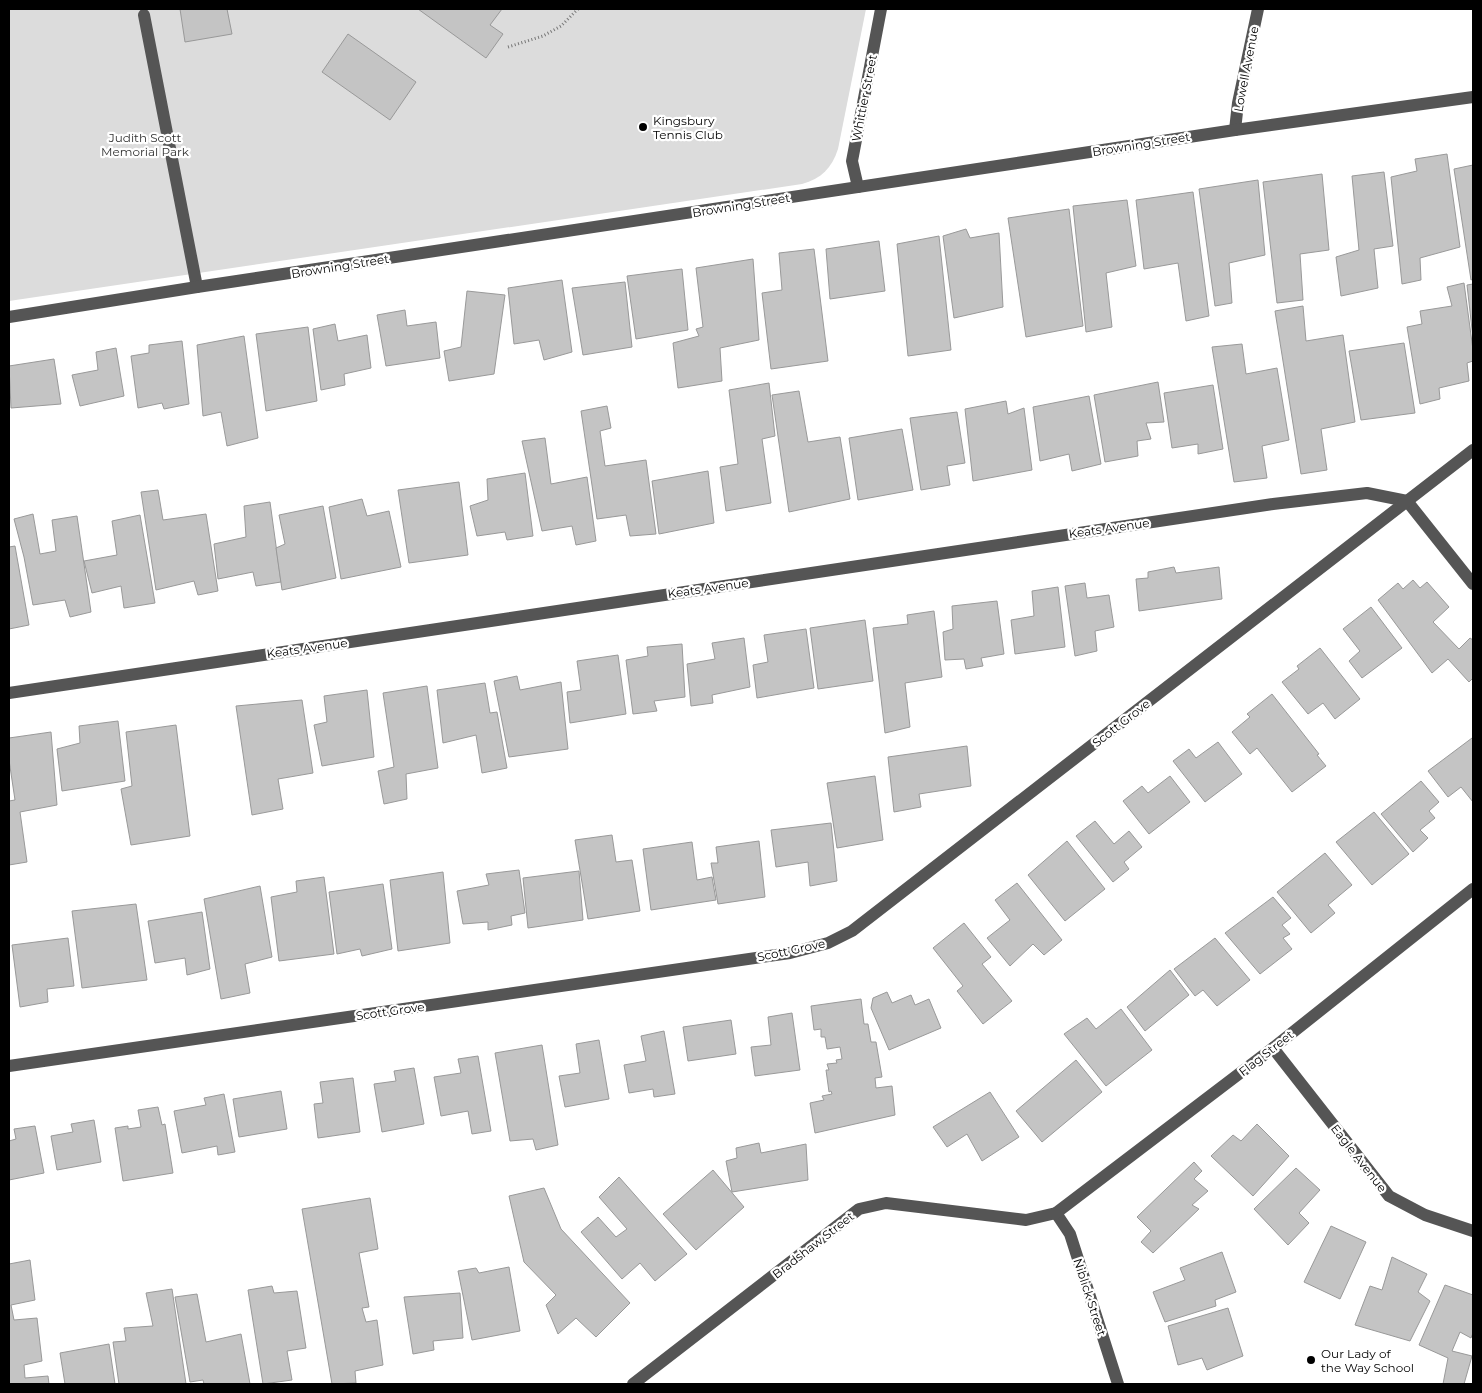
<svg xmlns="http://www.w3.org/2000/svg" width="1482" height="1393" font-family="Montserrat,sans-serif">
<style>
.green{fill:#dcdcdc}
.building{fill:#c4c4c4;stroke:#999}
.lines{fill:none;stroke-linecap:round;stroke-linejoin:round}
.path{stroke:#777;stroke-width:3;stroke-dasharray:1 2.5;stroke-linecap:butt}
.minor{stroke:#555;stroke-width:12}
.poi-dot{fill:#000;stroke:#fff;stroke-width:2}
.labels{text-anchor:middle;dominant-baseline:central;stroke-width:4.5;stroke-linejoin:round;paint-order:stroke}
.street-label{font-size:12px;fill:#000;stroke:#fff}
.poi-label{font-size:12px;fill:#000;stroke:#fff;text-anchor:start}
.park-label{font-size:12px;fill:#333;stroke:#fff}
</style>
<rect width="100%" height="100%" fill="#fff"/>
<path class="green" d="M9,9H866L838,149C832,168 821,179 802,184L9,301Z"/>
<g class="building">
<polygon points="180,9 227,9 232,34 185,42"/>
<polygon points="418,9 502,9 490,25 503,34 486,58"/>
<polygon points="348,34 416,82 390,120 322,72"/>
<polygon points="1447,154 1460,247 1420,258 1421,280 1402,284 1391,177 1417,171 1415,159"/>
<polygon points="1473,165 1473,279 1471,280 1454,169"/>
<polygon points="1384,172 1393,246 1374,249 1378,288 1341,296 1336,257 1359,250 1352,176"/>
<polygon points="1322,174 1329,250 1300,254 1303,300 1277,303 1263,182"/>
<polygon points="1258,180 1265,255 1229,263 1232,303 1215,306 1199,189"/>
<polygon points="1193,192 1209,316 1186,321 1178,263 1144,269 1136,200"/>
<polygon points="1127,200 1136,266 1106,273 1112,327 1086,332 1073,206"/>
<polygon points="1069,209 1083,326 1026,337 1008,218"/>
<polygon points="966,229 970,238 999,233 1003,307 954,318 943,236"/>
<polygon points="939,236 951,350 908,356 897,244"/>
<polygon points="879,241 885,291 830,299 826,249"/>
<polygon points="814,249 828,361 771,369 762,293 782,290 779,253"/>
<polygon points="753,259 759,340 720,348 722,381 678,388 673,343 699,336 696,329 703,327 696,268"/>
<polygon points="682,269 688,330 636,339 627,276"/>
<polygon points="562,280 572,352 544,360 539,340 514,344 508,288"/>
<polygon points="625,282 632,347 583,355 572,288"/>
<polygon points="1464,283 1473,350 1473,361 1467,363 1469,381 1439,388 1440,399 1420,404 1407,327 1422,324 1420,311 1452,306 1447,287"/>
<polygon points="1473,284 1473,338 1467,285"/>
<polygon points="467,291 505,295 494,374 449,381 444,351 461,347"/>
<polygon points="1303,306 1306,341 1343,335 1355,422 1321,429 1327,470 1301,474 1275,311"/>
<polygon points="405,310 407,326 436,322 440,358 386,366 377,315"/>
<polygon points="335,324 338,341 367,335 371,368 344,374 345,385 321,390 313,329"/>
<polygon points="308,327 317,401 266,411 256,334"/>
<polygon points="244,336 258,438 227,446 221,412 203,416 197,345"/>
<polygon points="182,341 189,404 164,409 162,403 138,408 131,356 149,353 149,345"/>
<polygon points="1404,343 1415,413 1361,420 1349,351"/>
<polygon points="1242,344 1246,374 1277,368 1289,440 1262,446 1267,478 1234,482 1212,347"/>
<polygon points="116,348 124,396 80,406 72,375 98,370 96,352"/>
<polygon points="54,359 61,404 11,408 9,366"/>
<polygon points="1158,382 1164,422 1146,423 1151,439 1137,441 1138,456 1105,462 1094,395"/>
<polygon points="769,383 775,436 762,439 771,503 726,511 720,467 738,464 729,390"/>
<polygon points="1213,385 1223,449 1198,454 1198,444 1172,448 1164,393"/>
<polygon points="799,391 808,442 840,437 850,499 789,512 772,395"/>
<polygon points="1089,396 1101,464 1072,471 1069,454 1040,461 1033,407"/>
<polygon points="1006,401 1008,414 1024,408 1032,470 973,481 965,409"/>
<polygon points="607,406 611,428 600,431 605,466 646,460 656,534 630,536 626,515 597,519 581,411"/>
<polygon points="957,412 965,463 947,466 950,485 921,490 910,418"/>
<polygon points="902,429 913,490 858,500 849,438"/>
<polygon points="545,438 551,484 587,477 596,541 576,545 572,526 542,531 522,441"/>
<polygon points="708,471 714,523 659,534 652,481"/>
<polygon points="525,473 533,536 507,540 505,532 477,536 470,506 488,500 487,479"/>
<polygon points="459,482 468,555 409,563 398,490"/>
<polygon points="158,490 163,520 206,514 218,591 198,595 194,581 156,590 141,492"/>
<polygon points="362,499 367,516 389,511 401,567 341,579 329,507"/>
<polygon points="270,502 281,582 256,586 253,572 218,579 214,544 246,537 244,506"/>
<polygon points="323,506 336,578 282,590 276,548 285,544 279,515"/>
<polygon points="33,514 40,554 56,551 52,520 77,516 91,612 70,617 65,600 33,605 24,557 14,519"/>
<polygon points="140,515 155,603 124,608 121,586 92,593 84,561 117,555 112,521"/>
<polygon points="15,546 29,625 9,629 9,547"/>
<polygon points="1174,567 1176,573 1219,567 1222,599 1139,611 1136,579 1148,578 1148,572"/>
<polygon points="1413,580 1420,588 1427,582 1449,607 1433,622 1459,649 1470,638 1473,640 1473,678 1469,682 1448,659 1432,673 1378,600 1398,583 1403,589"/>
<polygon points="1085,583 1087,598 1109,595 1114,627 1095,631 1097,651 1075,656 1065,586"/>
<polygon points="1058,587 1065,647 1015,654 1011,620 1034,616 1032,591"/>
<polygon points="997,601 1004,654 981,658 983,666 966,669 964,659 945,660 943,632 953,629 952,606"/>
<polygon points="1371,607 1402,648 1362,678 1349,661 1360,651 1343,629"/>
<polygon points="934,611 942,677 905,683 910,727 885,733 873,628 908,624 907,615"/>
<polygon points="865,620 873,681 818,689 810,628"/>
<polygon points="806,629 814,688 757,698 753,665 768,662 764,635"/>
<polygon points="744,638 750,687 712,695 713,703 691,706 687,664 715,659 712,643"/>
<polygon points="682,644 685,697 654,701 657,711 633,714 626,660 648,656 647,647"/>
<polygon points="1320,648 1360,699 1335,719 1323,703 1308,714 1282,682 1299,669 1297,666"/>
<polygon points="618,655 626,714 570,723 567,692 581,690 577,661"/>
<polygon points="517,676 520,690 561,682 568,749 509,757 494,681"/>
<polygon points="485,683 490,713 497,712 507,768 482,773 476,735 443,743 437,690"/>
<polygon points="427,686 438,768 406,774 407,799 384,804 378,771 394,767 383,693"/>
<polygon points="367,690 374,757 322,766 314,725 327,722 324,696"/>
<polygon points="1272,694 1319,754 1317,755 1326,766 1292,792 1257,748 1250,754 1232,732 1250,717 1247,714"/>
<polygon points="302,700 313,773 278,779 283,809 252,815 236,706"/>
<polygon points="118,721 125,781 62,791 57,749 80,743 79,726"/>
<polygon points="176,725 190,836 131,845 121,789 132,786 126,732"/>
<polygon points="51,732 57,805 20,812 27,862 9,865 9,801 15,800 9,760 9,738"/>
<polygon points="1472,738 1473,740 1473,802 1461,787 1448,797 1428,771"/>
<polygon points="1218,742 1242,774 1205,802 1173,761 1189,749 1196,758"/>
<polygon points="967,746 971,786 919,794 921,807 894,812 888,757"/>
<polygon points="875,776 883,840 837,848 827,783"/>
<polygon points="1170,776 1190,802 1149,834 1123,801 1142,786 1148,793"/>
<polygon points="1421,781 1439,802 1429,811 1435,818 1420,830 1428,838 1413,852 1381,814"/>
<polygon points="1374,812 1409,854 1372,885 1336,842"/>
<polygon points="1095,821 1114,844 1129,831 1142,847 1124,862 1129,869 1113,882 1076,836"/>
<polygon points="831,823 837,881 810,886 808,862 776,867 771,830"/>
<polygon points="612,835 616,862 632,860 640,911 588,919 575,840"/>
<polygon points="759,841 765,897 718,904 711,863 718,863 716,847"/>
<polygon points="1067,841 1105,889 1065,921 1028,875"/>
<polygon points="692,842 697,880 712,877 716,900 651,910 643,849"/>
<polygon points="1325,853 1352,885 1328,905 1335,913 1311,933 1277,892"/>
<polygon points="519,870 525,913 511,916 512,925 488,930 488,922 463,924 457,891 489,885 486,874"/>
<polygon points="579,871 583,920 528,928 523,878"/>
<polygon points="443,872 450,943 398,951 390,880"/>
<polygon points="324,877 334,954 279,961 271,897 297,892 296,881"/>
<polygon points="1017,883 1062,940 1044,955 1033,944 1010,966 987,938 1010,920 995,900"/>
<polygon points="383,884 392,949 362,956 360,949 337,954 329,892"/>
<polygon points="260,886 272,957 245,964 250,993 221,999 204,899"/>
<polygon points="1273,897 1291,918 1282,925 1290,934 1283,938 1292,949 1260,974 1225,933"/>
<polygon points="136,904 147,980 82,988 72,911"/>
<polygon points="202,912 210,969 187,975 185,958 155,963 148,921"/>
<polygon points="964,923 991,957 982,964 1012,1001 983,1024 957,991 963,986 933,948"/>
<polygon points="68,938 74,986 47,989 48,1002 20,1007 12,945"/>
<polygon points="1215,938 1250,980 1217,1006 1203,990 1195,996 1174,969"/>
<polygon points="1170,970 1189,995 1145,1031 1127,1007"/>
<polygon points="887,992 892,1003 911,995 915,1005 929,999 941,1028 889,1050 871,1008 873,998"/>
<polygon points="861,999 864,1024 868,1024 871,1042 876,1042 882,1077 875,1078 876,1088 892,1086 895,1115 815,1133 810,1103 824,1100 822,1096 832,1094 831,1091 829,1092 826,1070 829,1070 827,1064 837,1063 836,1060 842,1059 840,1047 827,1049 825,1037 821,1037 821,1029 814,1030 811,1006"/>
<polygon points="1121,1009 1152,1050 1106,1086 1064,1034 1087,1018 1096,1029"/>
<polygon points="792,1013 800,1070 755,1076 751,1047 771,1045 768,1017"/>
<polygon points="731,1020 736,1054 688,1061 683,1027"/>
<polygon points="664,1031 675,1094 654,1097 653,1089 629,1093 624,1065 646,1061 641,1036"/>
<polygon points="599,1040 609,1099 565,1107 559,1076 580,1073 576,1044"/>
<polygon points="542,1045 558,1145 536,1150 533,1139 510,1141 495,1053"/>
<polygon points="478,1056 491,1131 472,1134 468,1111 441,1116 434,1077 461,1073 458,1059"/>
<polygon points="1076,1060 1102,1092 1042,1142 1016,1111"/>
<polygon points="414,1068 424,1124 382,1132 374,1084 396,1081 394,1071"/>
<polygon points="353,1078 360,1132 318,1138 314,1104 323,1103 320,1082"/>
<polygon points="281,1091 287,1129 239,1137 233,1099"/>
<polygon points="990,1092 1019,1137 982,1161 967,1134 947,1147 933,1127"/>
<polygon points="224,1094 235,1152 218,1155 217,1146 182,1153 174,1111 206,1105 204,1098"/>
<polygon points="158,1107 162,1125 165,1124 173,1173 123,1181 115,1128 128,1126 128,1129 141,1127 138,1110"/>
<polygon points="94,1120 101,1162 57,1170 51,1136 73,1132 71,1124"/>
<polygon points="1257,1124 1289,1156 1253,1196 1211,1156 1233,1135 1241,1141"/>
<polygon points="35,1126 44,1173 9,1180 9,1141 16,1139 14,1129"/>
<polygon points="759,1143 761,1153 806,1144 808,1180 732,1192 726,1161 737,1158 736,1148"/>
<polygon points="1194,1162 1202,1171 1194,1179 1208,1191 1192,1205 1199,1209 1153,1253 1141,1242 1151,1231 1137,1217"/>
<polygon points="1296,1168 1320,1190 1299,1213 1309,1223 1288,1245 1254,1209"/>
<polygon points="713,1170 744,1207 696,1250 663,1214"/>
<polygon points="619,1177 687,1254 655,1281 640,1263 622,1279 581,1232 598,1217 616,1237 627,1229 599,1197"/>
<polygon points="544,1188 561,1229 630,1303 596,1337 576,1318 558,1334 546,1305 556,1295 524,1262 509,1196"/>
<polygon points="370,1198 378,1249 359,1253 369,1307 362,1308 366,1322 377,1320 383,1365 355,1371 356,1383 332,1384 302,1209"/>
<polygon points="1331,1226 1366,1242 1340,1299 1304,1282"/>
<polygon points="1222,1252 1236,1292 1215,1300 1216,1306 1165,1322 1153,1292 1185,1280 1180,1268"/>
<polygon points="1392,1257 1427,1274 1418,1292 1430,1301 1410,1341 1355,1325 1370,1286 1382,1290"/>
<polygon points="30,1260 35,1300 11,1305 14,1320 37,1318 42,1361 24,1365 25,1378 48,1376 49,1384 9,1384 9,1264"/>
<polygon points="509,1267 520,1331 472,1340 458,1271 476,1268 479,1273"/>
<polygon points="1445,1285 1473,1295 1473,1333 1471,1338 1460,1332 1452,1351 1472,1356 1464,1384 1443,1384 1448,1358 1419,1345"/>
<polygon points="272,1286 274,1293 297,1291 306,1348 287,1351 292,1380 263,1384 248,1290"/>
<polygon points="172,1289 186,1384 119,1384 113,1342 126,1341 124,1328 153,1326 146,1293"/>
<polygon points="460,1293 463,1338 433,1341 434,1350 413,1354 404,1297"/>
<polygon points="197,1294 206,1342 241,1334 250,1384 204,1384 203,1380 190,1382 175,1297"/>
<polygon points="1228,1308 1243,1356 1207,1370 1202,1358 1178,1365 1168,1326"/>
<polygon points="109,1344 115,1384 65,1384 60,1353"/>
</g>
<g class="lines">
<polyline class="path" points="508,47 543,36 561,26 578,9"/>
<g class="minor">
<polyline points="144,15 197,287"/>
<polyline points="1235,130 1238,103 1258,9"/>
<polyline points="858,187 852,161 881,9"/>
<polyline points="9,317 197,287 1235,130 1473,97"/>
<polyline points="9,693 1273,504 1367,493 1407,501 1473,584"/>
<polyline points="1273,1048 1389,1196 1425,1215 1473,1231"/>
<polyline points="9,1066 790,953 828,943 852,931 1473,450"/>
<polyline points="1056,1213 1070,1234 1118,1384"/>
<polyline points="633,1384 859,1209 886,1203 1026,1220 1056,1213 1273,1048 1473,889"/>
</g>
</g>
<g class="poi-dot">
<circle cx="643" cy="127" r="5"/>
<circle cx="1311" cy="1360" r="5"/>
</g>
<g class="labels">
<g class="street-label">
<text transform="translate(1246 69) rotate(-79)">Lowell Avenue</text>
<text transform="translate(864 98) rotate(-79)">Whittier Street</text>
<text transform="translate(1141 144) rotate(-9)">Browning Street</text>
<text transform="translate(741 205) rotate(-9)">Browning Street</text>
<text transform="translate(340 266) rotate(-9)">Browning Street</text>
<text transform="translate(1109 528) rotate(-8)">Keats Avenue</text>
<text transform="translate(708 588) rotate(-8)">Keats Avenue</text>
<text transform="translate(307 648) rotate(-8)">Keats Avenue</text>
<text transform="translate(1121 723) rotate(-38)">Scott Grove</text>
<text transform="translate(791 950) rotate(-12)">Scott Grove</text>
<text transform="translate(390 1011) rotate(-8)">Scott Grove</text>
<text transform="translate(1266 1053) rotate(-38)">Flag Street</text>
<text transform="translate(1359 1158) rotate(52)">Eagle Avenue</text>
<text transform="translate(813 1245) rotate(-38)">Bradshaw Street</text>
<text transform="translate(1090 1297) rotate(72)">Niblick Street</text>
</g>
<g class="poi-label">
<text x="653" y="120">Kingsbury<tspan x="653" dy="14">Tennis Club</tspan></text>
<text x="1321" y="1353">Our Lady of<tspan x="1321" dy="14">the Way School</tspan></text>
</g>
<g class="park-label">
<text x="145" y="137">Judith Scott<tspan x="145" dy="14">Memorial Park</tspan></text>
</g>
</g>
<rect width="1482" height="1393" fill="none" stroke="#000000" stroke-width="20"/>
</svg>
